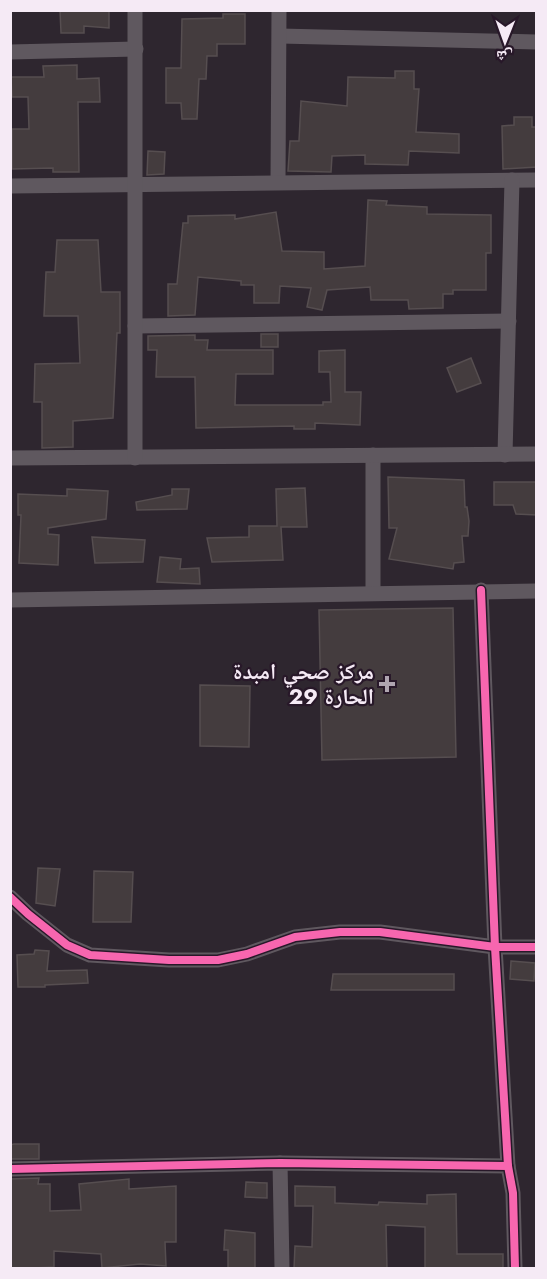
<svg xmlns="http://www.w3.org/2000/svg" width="547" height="1279" font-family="Jost,'Noto Naskh Arabic',sans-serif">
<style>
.building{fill:#443c3e;stroke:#564e50;stroke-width:1.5}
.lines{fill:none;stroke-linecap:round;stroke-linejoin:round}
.minor{stroke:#5f585f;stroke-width:15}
.cycleway-casing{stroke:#281829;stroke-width:11}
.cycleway{stroke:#f766af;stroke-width:8}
.poi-dot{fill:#afa5b0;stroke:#281829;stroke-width:2}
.labels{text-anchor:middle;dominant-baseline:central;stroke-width:4.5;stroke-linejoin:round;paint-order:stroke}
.poi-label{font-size:22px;font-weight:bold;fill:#f5eaf5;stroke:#281829;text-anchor:end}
</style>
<rect width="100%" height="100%" fill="#2e262f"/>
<g class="building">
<polygon points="60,10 109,10 109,28 84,26 84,33 61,33"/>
<polygon points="223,14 245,14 245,44 217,44 217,56 207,56 206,79 199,79 197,119 182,119 181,103 166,103 166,68 181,68 182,19 223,18"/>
<polygon points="77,65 77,79 99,78 100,102 78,102 79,172 53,172 53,168 12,169 12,129 29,129 28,97 12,97 11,77 44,77 43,66"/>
<polygon points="395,71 414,71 414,89 419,89 416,132 459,134 459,153 409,151 408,165 365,164 365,155 332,156 331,172 288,171 290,141 299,141 301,101 347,106 348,77 395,78"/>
<polygon points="514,117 532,117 532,127 537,127 537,167 503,169 502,126 514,125"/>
<polygon points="148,151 165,152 164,174 147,175"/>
<polygon points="368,200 387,201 386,205 427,207 427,214 491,215 491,253 486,253 486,290 453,290 453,294 443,294 443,308 409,309 408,300 371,300 370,287 327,290 322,310 307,307 311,288 280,286 279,303 254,303 254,285 241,285 241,281 198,277 195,315 168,316 168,284 177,284 183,223 188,223 188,216 235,215 235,219 276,212 282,251 324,252 324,269 365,266"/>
<polygon points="57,240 98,240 101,292 120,292 120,333 117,333 113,418 73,421 73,447 42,448 42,402 34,402 35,364 80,363 78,316 44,316 46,272 55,272"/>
<rect x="261" y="334" width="17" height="13"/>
<polygon points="195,335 195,340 208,340 207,350 273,350 273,374 236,374 235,405 323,405 323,402 331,402 330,372 319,372 319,351 345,350 345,392 361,392 360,425 315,423 315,429 294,429 294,426 196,428 195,377 156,377 157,350 148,350 148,336"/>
<polygon points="471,358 481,383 457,392 447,368"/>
<polygon points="388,477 464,480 465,507 467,507 469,521 468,536 462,536 464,562 454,563 453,569 389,559 397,528 389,528"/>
<polygon points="494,482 537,482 537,515 516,514 513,505 494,505"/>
<polygon points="305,488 307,527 281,527 283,560 212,562 207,538 249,537 249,526 277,526 276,489"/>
<polygon points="67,489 108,491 106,519 48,528 48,534 59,535 58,565 19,563 21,515 18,515 18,494 67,496"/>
<polygon points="172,489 189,489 187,509 137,510 136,502 172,495"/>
<polygon points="92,537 145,540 143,562 95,563"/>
<polygon points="160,557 181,559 180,569 199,568 200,584 157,582"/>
<polygon points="453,608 456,757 322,760 319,610"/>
<polygon points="200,685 250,686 249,747 200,746"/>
<polygon points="38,868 60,869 55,906 36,903"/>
<polygon points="94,871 133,872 131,922 93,922"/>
<polygon points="35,950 49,951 47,971 87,970 88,983 45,985 45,987 18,987 17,955 34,954"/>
<polygon points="511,961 535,963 534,981 510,979"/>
<polygon points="333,974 454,974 454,990 331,990"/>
<polygon points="14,1144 39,1144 39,1159 10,1159 10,1145"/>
<polygon points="39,1178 38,1184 50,1184 50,1211 81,1210 79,1184 129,1179 129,1189 176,1186 176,1242 165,1242 166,1266 140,1264 102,1268 101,1254 54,1251 54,1267 10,1269 10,1179"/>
<polygon points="246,1182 267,1183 267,1198 245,1197"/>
<polygon points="295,1186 335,1187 335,1203 378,1205 379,1202 427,1204 427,1195 456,1194 457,1254 503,1254 503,1269 425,1269 425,1227 386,1225 387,1269 294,1269 295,1246 312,1247 313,1206 295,1206"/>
<polygon points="225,1230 255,1233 255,1269 228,1269 228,1250 224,1250"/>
</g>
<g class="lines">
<g class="minor">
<polyline points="280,36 536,42"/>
<polyline points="10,52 136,49"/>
<polyline points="278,181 279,10"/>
<polyline points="10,186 536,180"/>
<polyline points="135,326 509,321"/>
<polyline points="373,455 373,592"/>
<polyline points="505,455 512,180"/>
<polyline points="10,458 536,454"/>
<polyline points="135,458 135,10"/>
<polyline points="481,590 495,947 508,1166"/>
<polyline points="10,600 536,591"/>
<polyline points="10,897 28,914 67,945 90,955 169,960 218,960 247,954 295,937 340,932 380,932 495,947 536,947"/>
<polyline points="280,1163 282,1268"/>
<polyline points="10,1169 280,1163 508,1166 513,1193 515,1268"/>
</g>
<defs>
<g id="cycleway">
<polyline points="481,590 495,947 508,1166"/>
<polyline points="10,897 28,914 67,945 90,955 169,960 218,960 247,954 295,937 340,932 380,932 495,947 536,947"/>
<polyline points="10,1169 280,1163 508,1166 513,1193 515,1268"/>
</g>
</defs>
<use href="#cycleway" class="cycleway-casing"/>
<use href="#cycleway" class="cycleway"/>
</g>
<path class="poi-dot" d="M384 675h6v6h6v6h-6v6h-6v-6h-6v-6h6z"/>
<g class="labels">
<g class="poi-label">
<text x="374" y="671">مركز صحي امبدة<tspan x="374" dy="25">الحارة 29</tspan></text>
</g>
</g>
<rect width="547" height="1279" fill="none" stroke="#f5eaf5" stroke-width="24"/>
<g transform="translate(505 42) rotate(181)" stroke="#281829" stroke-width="4.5" paint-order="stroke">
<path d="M0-4.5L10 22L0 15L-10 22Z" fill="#f5eaf5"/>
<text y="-9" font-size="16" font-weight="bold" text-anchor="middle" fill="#f5eaf5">ش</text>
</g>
</svg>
